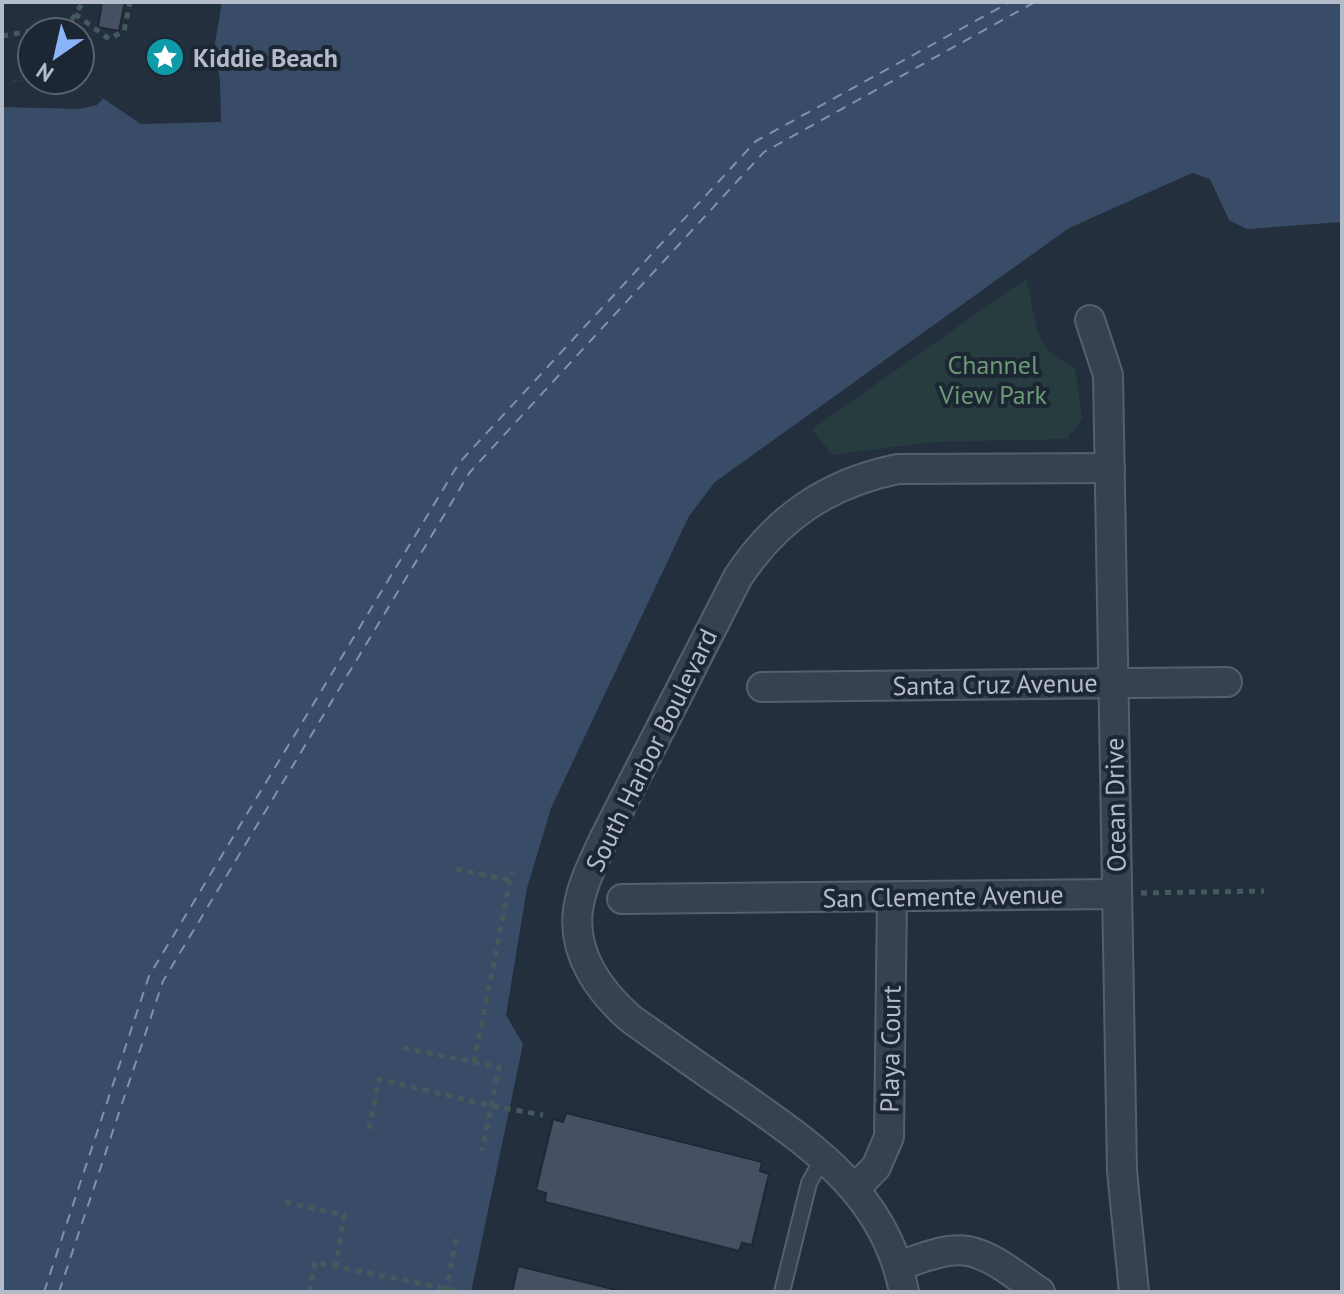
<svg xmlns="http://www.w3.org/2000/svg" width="1344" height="1294" font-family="'PT Sans',sans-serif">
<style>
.green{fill:#263c3f}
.water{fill:#394c67}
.pier{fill:#242f3e}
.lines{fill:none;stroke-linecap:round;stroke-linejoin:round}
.ferry{stroke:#7c92b1;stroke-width:2;stroke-dasharray:10 8;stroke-linecap:butt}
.building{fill:#455162;stroke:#1f2835;stroke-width:2}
.service-casing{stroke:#565f6c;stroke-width:18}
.minor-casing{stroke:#565f6c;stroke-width:32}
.path{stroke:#44595c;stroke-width:5;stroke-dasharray:6 6;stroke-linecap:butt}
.service{stroke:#38414e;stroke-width:14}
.minor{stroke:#38414e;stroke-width:28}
.labels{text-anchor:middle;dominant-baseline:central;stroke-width:8;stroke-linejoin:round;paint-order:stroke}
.poi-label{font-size:26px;font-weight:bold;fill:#b4bcc9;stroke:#1d2633;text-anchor:start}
.park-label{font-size:26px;fill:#6b9a76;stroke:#1d2633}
.street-label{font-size:26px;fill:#b4bcc9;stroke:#1d2633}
</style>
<rect width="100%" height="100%" fill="#242f3e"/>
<path class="green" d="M1026,279C1034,303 1032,336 1052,354C1058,359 1067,363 1075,368L1082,419L1067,439L933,442L832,455L812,429Z"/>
<polygon class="water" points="222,2 1342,2 1342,222 1247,229 1229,220 1210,179 1192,173 1069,228 715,482 689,516 551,808 527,888 506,1015 523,1044 471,1292 2,1292 2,88 13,81 33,80 89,89 141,124 221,122 220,81 215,43"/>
<polygon class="pier" points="32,79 73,80 88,85 89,89 103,99 97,105 79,109 2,107 2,87 12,82"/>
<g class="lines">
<g class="ferry">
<polyline points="44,1292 149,976 459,463 756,141 1010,2"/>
<polyline points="59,1292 163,981 470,472 764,152 1035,2"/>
</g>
</g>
<g class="building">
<polygon points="102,2 125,2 119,31 98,27"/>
<polygon points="566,1113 762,1162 760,1171 769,1174 752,1245 742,1243 739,1251 545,1202 546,1193 536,1190 553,1119 563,1122"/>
<polygon points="518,1266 625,1292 512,1292"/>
</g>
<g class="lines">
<defs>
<polyline id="service" points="782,1292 809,1183 824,1156"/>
<g id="minor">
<polyline points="1090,320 1108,375 1122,1171 1134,1292"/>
<polyline points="762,687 1227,682"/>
<polyline points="622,899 1116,894"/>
<polyline points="855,1189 876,1167 889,1137 892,897"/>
<path d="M899,1266C919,1259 947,1247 968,1251C994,1256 1018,1278 1040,1292"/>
<path d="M904,1292C886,1196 815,1148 741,1096C704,1071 668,1045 631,1019C600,992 572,954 578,910C581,886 594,861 604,839L738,577C777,518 828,483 898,469L1110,468"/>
</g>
</defs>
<use href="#service" class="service-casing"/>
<use href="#minor" class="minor-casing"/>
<g class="path">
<polyline points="75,14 109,39 124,31 130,2"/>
<polyline points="2,36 59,26 71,21 83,2"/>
<polyline points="456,869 510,880"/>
<polyline points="1141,893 1264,891"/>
<polyline points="403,1048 499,1067 482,1151"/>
<polyline points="474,1062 512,871"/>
<polyline points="369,1129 379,1079 492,1106 543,1115"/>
<polyline points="285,1202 344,1215 336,1266"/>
<polyline points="309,1292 315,1262 462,1292"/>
<polyline points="446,1292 456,1238"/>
</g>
<use href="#service" class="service"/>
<use href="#minor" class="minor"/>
</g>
<defs>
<symbol id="sight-disc" viewBox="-11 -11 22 22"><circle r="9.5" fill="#0f9aa8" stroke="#1d2633"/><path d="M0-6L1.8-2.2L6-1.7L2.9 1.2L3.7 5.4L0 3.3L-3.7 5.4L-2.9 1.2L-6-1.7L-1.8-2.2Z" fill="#fff"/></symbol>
</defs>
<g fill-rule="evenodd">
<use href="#sight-disc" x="143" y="35" width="44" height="44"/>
</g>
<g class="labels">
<g class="poi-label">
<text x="193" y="57">Kiddie Beach</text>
</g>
<g class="park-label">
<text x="993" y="364">Channel<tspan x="993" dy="30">View Park</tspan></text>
</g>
<g class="street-label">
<text transform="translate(995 684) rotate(-1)">Santa Cruz Avenue</text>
<text transform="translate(651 750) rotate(-64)">South Harbor Boulevard</text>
<text transform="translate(1115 805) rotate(-91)">Ocean Drive</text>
<text transform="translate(943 896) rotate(-1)">San Clemente Avenue</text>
<text transform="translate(890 1049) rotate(-89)">Playa Court</text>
</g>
</g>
<rect width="1344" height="1294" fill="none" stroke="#b4bcc9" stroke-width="8"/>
<g transform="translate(56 56) rotate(214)"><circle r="38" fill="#1d2633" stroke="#59626f" stroke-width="2"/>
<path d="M0-6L14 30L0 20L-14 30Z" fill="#8ab4f8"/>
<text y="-12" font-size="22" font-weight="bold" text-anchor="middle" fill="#b4bcc9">N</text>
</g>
</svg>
